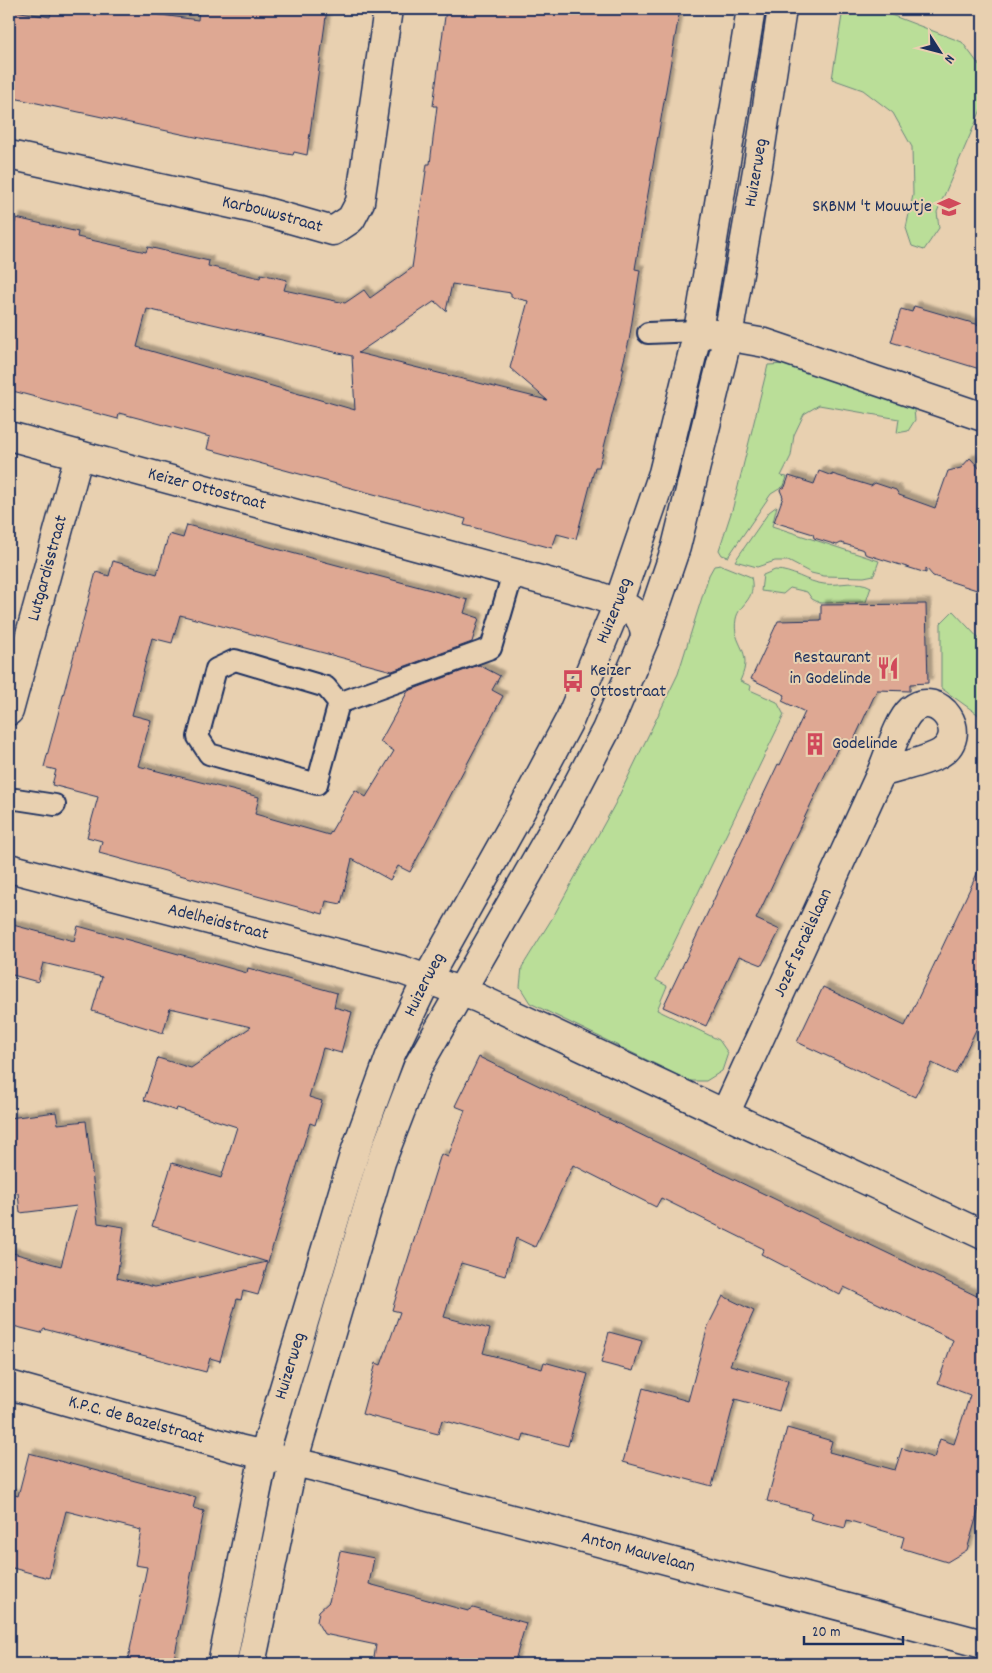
<svg xmlns="http://www.w3.org/2000/svg" width="992" height="1673" font-family="Dekko,sans-serif">
<style>
.green{fill:#bade98;stroke:#6a867b}
.building{fill:#dea893;stroke:#1b2f5e;fill-rule:evenodd;filter:url(#shadow)}
.lines{fill:none;stroke-linecap:round;stroke-linejoin:round}
.service-casing{stroke:#1b2f5e;stroke-width:24}
.minor-casing{stroke:#1b2f5e;stroke-width:31}
.secondary-casing{stroke:#1b2f5e;stroke-width:31}
.service{stroke:#e8d0b0;stroke-width:20}
.minor{stroke:#e8d0b0;stroke-width:28}
.secondary{stroke:#e8d0b0;stroke-width:28}
.labels{text-anchor:middle;dominant-baseline:central;stroke-width:4;stroke-linejoin:round;paint-order:stroke}
.street-label{font-size:18px;fill:#1b2f5e;stroke:#e8d0b0}
.poi-label{font-size:18px;fill:#1b2f5e;stroke:#e8d0b0;text-anchor:end}
</style>
<defs>
<filter id="shadow"><feDropShadow dx="4.5" dy="-4.5" stdDeviation="1" flood-color="#0004"/></filter>
</defs>
<rect width="100%" height="100%" fill="#e8d0b0"/>
<filter id="ink" filterUnits="userSpaceOnUse"><feTurbulence type="fractalNoise" baseFrequency=".02" numOctaves="2"/><feDisplacementMap in="SourceGraphic" scale="10" xChannelSelector="R" yChannelSelector="G"/><feConvolveMatrix kernelMatrix="1 2 1 2 8 2 1 2 1" color-interpolation-filters="sRGB"/></filter>
<g filter="url(#ink)">
<g class="green">
<polygon points="843,9 893,9 891,15 962,42 983,70 983,105 937,212 939,228 924,250 912,246 906,228 913,195 912,147 893,113 863,90 832,79"/>
<polygon points="786,364 895,398 914,410 915,420 908,431 897,433 899,419 819,405 804,414 794,435 791,456 781,476 787,477 784,486 771,494 728,557 722,555 719,550 733,507 768,365"/>
<polygon points="777,506 772,526 879,561 874,575 864,577 824,576 811,573 788,561 775,561 757,567 735,561 769,512"/>
<path d="M721,565L751,577C757,601 739,603 736,619C731,646 755,649 740,681L751,686L750,690L777,702L784,715L656,980L667,986L657,1010L719,1040L728,1053L722,1071L706,1081H690L530,1003L520,987L522,967L553,917L615,804L678,674L709,575L714,566Z"/>
<path d="M775,570C793,570 806,582 824,584C839,586 858,579 871,587L866,602L820,603L812,599L807,592L790,588L783,594L761,591L763,575Z"/>
<polygon points="953,611 983,643 983,718 941,688 941,623"/>
</g>
<g class="building">
<polygon points="52,9 117,9 198,20 199,9 327,9 307,155 294,152 293,155 214,141 9,97 9,10 50,17"/>
<path d="M446,9H680L635,269L640,270L629,341L622,368H624L599,467H595L576,539L557,534L552,548L514,538L464,525L466,519L207,449L210,437L119,413L118,419L9,390V222L15,223L16,218L78,232L77,237L146,252L148,247L209,261L208,266L260,278L261,274L287,280L284,290L345,303L364,290L370,298L412,268L427,164H430L437,106H433ZM452,284L511,293V297L528,301L510,368L547,400L358,353L435,301L446,311ZM147,309L352,356L355,410L137,347Z"/>
<polygon points="914,306 983,326 983,370 891,342 901,309 912,312"/>
<polygon points="970,458 983,472 983,592 933,576 926,568 926,573 865,554 864,550 841,543 837,545 814,538 813,534 774,522 783,497 780,490 785,487 789,476 814,484 819,471 832,476 832,474 871,486 875,483 896,490 899,495 935,508 948,471 961,468"/>
<polygon points="187,525 468,600 464,613 479,618 472,642 392,671 180,615 172,643 152,638 132,715 151,720 138,766 259,797 255,814 329,835 355,790 366,797 394,751 380,742 408,691 479,665 500,676 492,690 503,696 410,872 398,866 390,880 352,859 341,904 326,901 323,914 99,853 102,841 87,837 98,797 52,785 56,770 44,767 96,572 109,576 113,561 157,574 169,534 183,538"/>
<polygon points="926,604 928,683 910,684 910,691 877,690 852,744 842,739 756,919 780,930 762,965 739,956 706,1026 663,1007 778,764 780,765 805,712 782,701 785,695 751,679 778,621 821,620 821,605"/>
<polygon points="983,861 983,1015 955,1074 932,1063 915,1097 797,1042 823,987 905,1026"/>
<polygon points="9,924 74,941 78,926 247,973 248,968 337,993 334,1007 352,1012 341,1053 323,1048 309,1097 322,1101 315,1125 310,1123 258,1295 243,1291 241,1300 237,1299 220,1361 210,1358 206,1372 44,1329 41,1333 9,1325 9,1252 61,1266 77,1206 20,1213 18,1193 9,1192 9,1118 56,1112 58,1124 86,1121 98,1223 124,1227 117,1278 155,1287 267,1262 152,1226 172,1163 221,1178 237,1127 177,1108 176,1111 144,1100 158,1058 191,1068 251,1027 170,1008 163,1033 92,1011 102,977 43,963 38,982 9,974"/>
<polygon points="479,1057 983,1299 983,1494 967,1550 947,1562 901,1548 904,1537 847,1520 845,1528 810,1519 812,1513 767,1501 787,1428 832,1441 829,1452 895,1470 902,1448 934,1458 940,1439 954,1444 970,1395 938,1383 953,1340 844,1287 840,1295 761,1254 764,1249 661,1198 656,1207 573,1165 535,1247 516,1238 505,1276 461,1263 444,1317 490,1329 483,1353 542,1369 544,1362 588,1374 568,1446 524,1434 522,1442 442,1420 438,1434 362,1414 376,1363 381,1365 400,1312 392,1310 441,1154 448,1157 465,1110 455,1106"/>
<polygon points="723,1296 754,1311 730,1365 788,1381 779,1411 735,1399 712,1486 623,1462 643,1388 688,1401 708,1326"/>
<polygon points="609,1332 642,1341 633,1371 601,1363"/>
<polygon points="29,1453 196,1497 193,1508 204,1511 173,1664 127,1664 147,1567 135,1565 141,1530 66,1511 49,1578 9,1567 9,1493 18,1496"/>
<polygon points="340,1551 374,1558 369,1584 468,1611 473,1608 526,1623 514,1664 373,1664 376,1645 324,1634 317,1622 319,1611 329,1602"/>
</g>
<g class="lines">
<defs>
<g id="service">
<polyline points="648,333 698,331"/>
<polygon points="235,660 326,687 339,703 317,784 209,754 198,737 216,669"/>
<polyline points="339,703 491,648 513,573"/>
<polyline points="9,800 16,799 55,805"/>
</g>
<g id="minor">
<path id="s1" d="M9,155L259,210L333,231L351,219L360,202L388,9"/>
<polyline points="698,331 765,343 983,417"/>
<path id="s2" d="M9,436L596,595C620,605 644,607 645,638"/>
<path id="s3" d="M9,711L79,455"/>
<path id="s4" d="M9,868L402,970L478,998L983,1235"/>
<path id="s5" d="M725,1114L881,773C889,755 898,722 911,710C938,687 974,736 937,755C920,763 899,767 881,773"/>
<path id="s6" d="M9,1385L239,1449L315,1467L983,1644"/>
</g>
<g id="secondary">
<path id="s7" d="M222,1664L264,1455L354,1155L390,1056L427,979L526,802L570,719L618,604L663,473L698,331L751,9"/>
<path id="s8" d="M251,1664L293,1462L381,1162L418,1066L559,820L606,730L645,638L676,547L728,336L758,165L782,9"/>
</g>
</defs>
<use href="#service" class="service-casing"/>
<use href="#minor" class="minor-casing"/>
<use href="#secondary" class="secondary-casing"/>
<use href="#service" class="service"/>
<use href="#minor" class="minor"/>
<use href="#secondary" class="secondary"/>
</g>
</g>
<defs>
<symbol id="school-bare" viewBox="-9 -9 18 18"><path d="M0-5L7-2L0 1L-7-2ZM-4 1L0 2.5L4 1V4Q0 6-4 4Z" fill="#d1495b" stroke="#e8d0b0" stroke-width="2.5" paint-order="stroke"/></symbol>
<symbol id="restaurant-bare" viewBox="-9 -9 18 18"><path d="M-5-6h1v4h1v-4h1v4h1v-4h1v5L-1.5 .5V6h-2V.5L-5-1ZM5-6V6H3V1.5H1.5Q1.5-4 5-6Z" fill="#d1495b" stroke="#e8d0b0" stroke-width="2.5" paint-order="stroke"/></symbol>
<symbol id="bus-bare" viewBox="-9 -9 18 18"><path d="M-5-6H5V4H4V6H2V4H-2V6H-4V4H-5ZM-3.5-4V0h7V-4ZM-3.5 1.2v1.5H-2V1.2ZM2 1.2v1.5H3.5V1.2Z" fill="#d1495b" stroke="#e8d0b0" stroke-width="2.5" paint-order="stroke"/></symbol>
<symbol id="building-bare" viewBox="-9 -9 18 18"><path d="M-4-6H4V6H1V3H-1V6H-4ZM-2.5-4.3h1.7v1.8h-1.7ZM.8-4.3h1.7v1.8H.8ZM-2.5-1h1.7V.8h-1.7ZM.8-1h1.7V.8H.8Z" fill="#d1495b" stroke="#e8d0b0" stroke-width="2.5" paint-order="stroke"/></symbol>
</defs>
<g fill-rule="evenodd">
<use href="#school-bare" x="933" y="191" width="32" height="32"/>
<use href="#restaurant-bare" x="872" y="652" width="32" height="32"/>
<use href="#bus-bare" x="557" y="665" width="32" height="32"/>
<use href="#building-bare" x="799" y="728" width="32" height="32"/>
</g>
<g class="labels">
<g class="street-label">
<text stroke="none"><textPath href="#s8" startOffset="1586">Huizerweg</textPath></text>
<text stroke="none"><textPath href="#s1" startOffset="270">Karbouwstraat</textPath></text>
<text stroke="none"><textPath href="#s2" startOffset="205">Keizer Ottostraat</textPath></text>
<text stroke="none"><textPath href="#s3" startOffset="148">Lutgardisstraat</textPath></text>
<text stroke="none"><textPath href="#s7" startOffset="1131">Huizerweg</textPath></text>
<text stroke="none"><textPath href="#s4" startOffset="216">Adelheidstraat</textPath></text>
<text stroke="none"><textPath href="#s5" startOffset="188">Jozef Israëlslaan</textPath></text>
<text stroke="none"><textPath href="#s7" startOffset="711">Huizerweg</textPath></text>
<text stroke="none"><textPath href="#s7" startOffset="306">Huizerweg</textPath></text>
<text stroke="none"><textPath href="#s6" startOffset="132">K.P.C. de Bazelstraat</textPath></text>
<text stroke="none"><textPath href="#s6" startOffset="651">Anton Mauvelaan</textPath></text>
</g>
<g class="poi-label">
<text x="932" y="207">SKBNM 't Mouwtje</text>
<text x="871" y="658">Restaurant<tspan x="871" dy="21">in Godelinde</tspan></text>
<text x="590" y="671" text-anchor="start">Keizer<tspan x="590" dy="21">Ottostraat</tspan></text>
<text x="832" y="744" text-anchor="start">Godelinde</text>
</g>
</g>
<rect width="992" height="1673" fill="none" stroke="#e8d0b0" stroke-width="30"/>
<rect x="15" y="15" width="962" height="1643" fill="none" stroke="#1b2f5e" stroke-width="2" filter="url(#ink)"/>
<g transform="translate(940 52) rotate(126)" stroke="#e8d0b0" stroke-width="4" paint-order="stroke">
<path d="M0-4L9 19L0 12L-9 19Z" fill="#1b2f5e"/>
<text y="-8" font-size="14" font-weight="bold" text-anchor="middle" fill="#1b2f5e">N</text>
</g>
<path d="M804 1636v8h99v-8" fill="none" stroke="#1b2f5e" stroke-width="2.5"/>
<text x="812" y="1636" font-size="15" fill="#1b2f5e" stroke="#e8d0b0" stroke-width="4" paint-order="stroke">20 m</text>
</svg>
